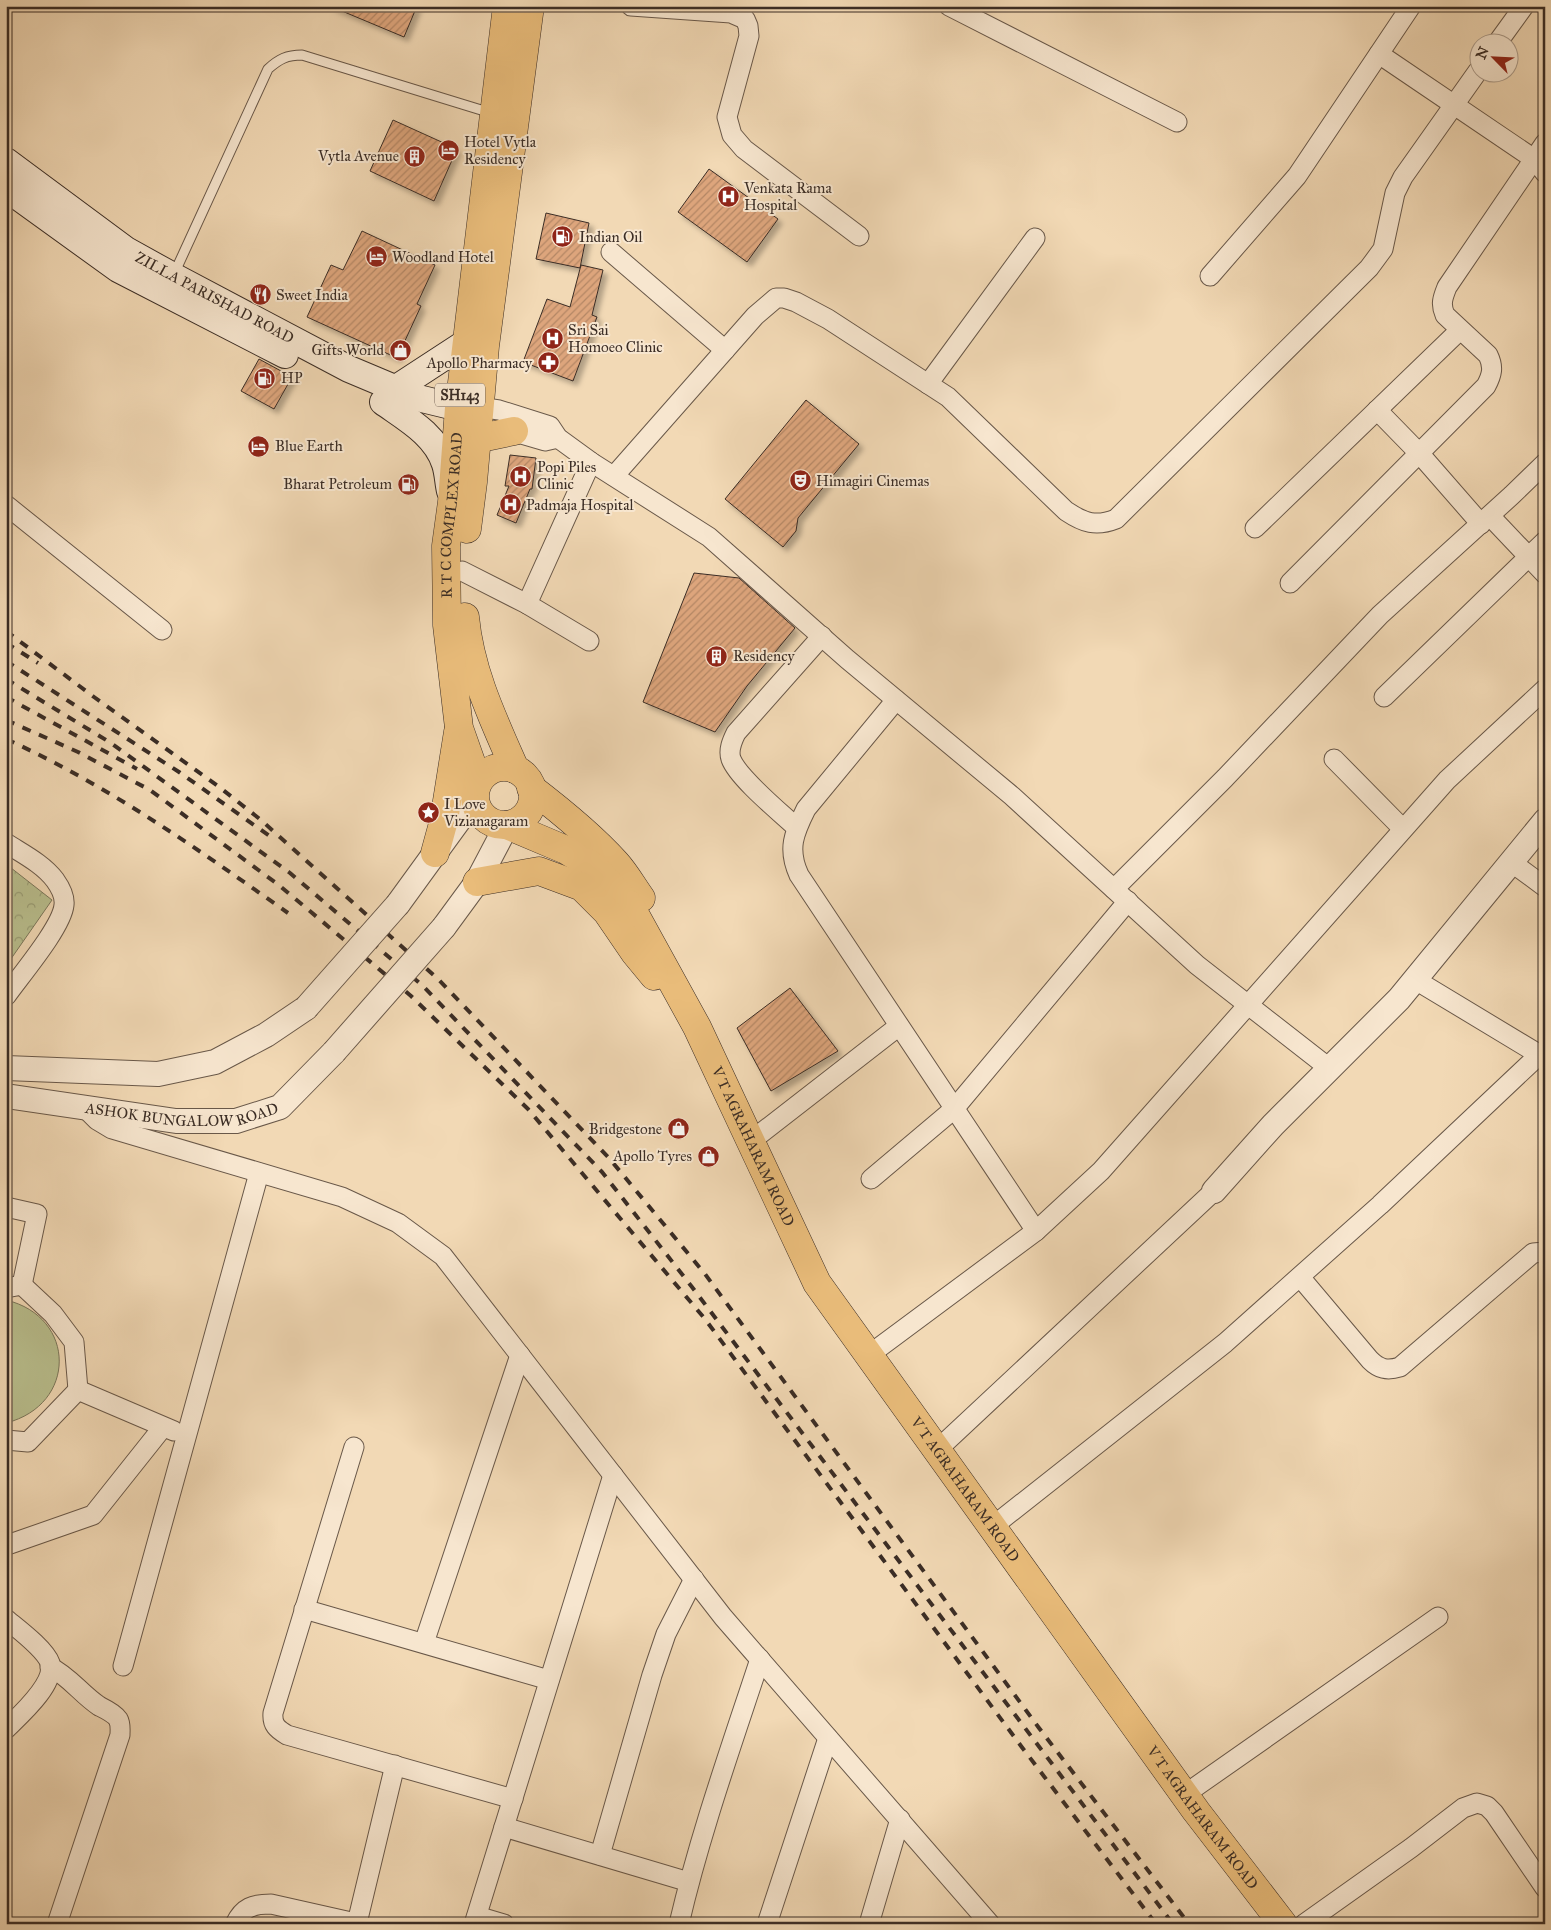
<svg xmlns="http://www.w3.org/2000/svg" width="1551" height="1930" font-family="'IM FELL Great Primer',serif">
<style>
.forest{fill:url(#forest-crowns);stroke:#7a765a}
.park{fill:#b9bf8e;stroke:#7a765a}
.building{fill:url(#building-hatch);stroke:#3b2d25;filter:url(#shadow)}
.lines{fill:none;stroke-linecap:round;stroke-linejoin:round}
.service-casing{stroke:#695849;stroke-width:11}
.minor-casing{stroke:#695849;stroke-width:21}
.tertiary-casing{stroke:#695849;stroke-width:26}
.secondary-casing{stroke:#3b2d25;stroke-width:28}
.primary-casing{stroke:#3b2d25;stroke-width:29}
.service{stroke:#f7e6cf;stroke-width:9}
.minor{stroke:#f7e6cf;stroke-width:19}
.tertiary{stroke:#f7e6cf;stroke-width:24}
.secondary{stroke:#f7e6cf;stroke-width:26}
.primary{stroke:#e9bc7a;stroke-width:28}
.rail{stroke:#3b2d25;stroke-width:4;stroke-dasharray:9 9;stroke-linecap:butt}
.tertiary-bridge-casing{stroke:#695849;stroke-width:26;stroke-linecap:butt}
.tertiary-bridge{stroke:#f7e6cf;stroke-width:24}
.labels{text-anchor:middle;dominant-baseline:central;stroke-width:4;stroke-linejoin:round;paint-order:stroke}
.shield{fill:#f7e6cf;stroke:#736458;stroke-width:1}
.shield-label{font-size:14px;font-weight:bold;fill:#3b2d25}
.poi-label{font-size:15px;fill:#3b2d25;stroke:#f7e6cf;text-anchor:start}
.street-label{font-size:15px;fill:#3b2d25;stroke:#f7e6cf}
</style>
<defs>
<pattern id="forest-crowns" width="20" height="18" patternUnits="userSpaceOnUse" patternTransform="scale(1.25)"><rect width="20" height="18" fill="#b9bf8e"/><path d="M2 6a3 3 0 1 1 6 0M12 15a3 3 0 1 1 6 0" fill="none" stroke="#989c74"/></pattern>
<pattern id="building-hatch" width="6" height="6" patternUnits="userSpaceOnUse" patternTransform="scale(1.25)"><rect width="6" height="6" fill="#dda57c"/><path d="M-1 1l2-2M0 6l6-6M5 7l2-2" fill="none" stroke="#b48765"/></pattern>
<filter id="shadow"><feDropShadow dx="4.5" dy="4.5" stdDeviation="2.5" flood-color="#0004"/></filter>
</defs>
<rect width="100%" height="100%" fill="#f2d9b5"/>
<filter id="stains"><feTurbulence type="fractalNoise" baseFrequency=".004" numOctaves="4"/><feColorMatrix values="0 0 0 0 .2 0 0 0 0 .09 0 0 0 0 .02 0 0 0 .5 -.17"/></filter>
<radialGradient id="worn" r=".72"><stop offset=".6" stop-color="#630" stop-opacity="0"/><stop offset="1" stop-color="#630" stop-opacity=".3"/></radialGradient>
<polygon class="forest" points="6,864 52,900 6,966"/>
<path class="park" d="M6,1300C77,1317 77,1405 6,1423Z"/>
<g class="building">
<polygon points="330,6 417,6 404,37"/>
<polygon points="393,120 457,149 434,201 370,171"/>
<polygon points="709,169 778,219 747,262 678,212"/>
<polygon points="546,213 589,223 580,268 536,259"/>
<polygon points="362,231 435,265 417,304 421,306 397,358 307,317 331,265 343,270"/>
<polygon points="581,265 603,270 592,315 597,317 573,381 523,362 547,299 570,307"/>
<polygon points="259,359 292,377 274,409 241,391"/>
<polygon points="806,400 859,444 798,518 796,531 783,547 725,499"/>
<polygon points="510,455 536,458 532,489 530,489 516,523 497,515 509,486 505,486"/>
<polygon points="694,573 739,578 795,628 747,686 715,732 643,702"/>
<polygon points="790,988 838,1051 771,1091 737,1028"/>
</g>
<g class="lines">
<defs>
<path id="service" d="M174,274L268,69C279,59 287,55 302,55L491,113"/>
<g id="minor">
<polyline points="631,6 731,13 745,19 748,26 749,36 727,117 732,135 744,149 859,236"/>
<polyline points="949,6 1177,122"/>
<polyline points="1498,42 1524,6"/>
<polyline points="1379,54 1534,159 1545,173"/>
<polyline points="611,252 725,350"/>
<polyline points="1210,276 1297,176 1411,6"/>
<polyline points="928,384 1035,238"/>
<polyline points="479,407 499,410 550,426 558,438 591,462 709,537 847,659 1012,796 1197,965 1329,1068"/>
<polyline points="1377,410 1419,453 1481,524"/>
<polyline points="504,429 545,441 558,438"/>
<path d="M614,476L755,316L776,298H784L796,302L828,319L948,397L1066,511C1084,523 1096,527 1116,519L1369,268L1383,249L1395,193L1403,177L1478,71"/>
<polyline points="6,505 162,630"/>
<polyline points="1490,516 1545,574"/>
<polyline points="1255,528 1460,330"/>
<polyline points="462,571 527,604 589,641"/>
<path d="M1290,583L1486,386C1492,375 1494,367 1488,355L1445,315C1440,304 1443,297 1447,287L1545,143"/>
<polyline points="527,604 591,462"/>
<polyline points="1384,697 1545,541"/>
<path d="M896,700L806,809C794,833 787,849 799,875L1036,1231"/>
<polyline points="1334,759 1403,829"/>
<path d="M797,828C781,813 738,778 731,759C728,750 732,741 736,733L822,636"/>
<path d="M6,843C23,854 43,864 55,880C60,887 65,897 64,905C62,927 20,976 6,996"/>
<polyline points="1511,862 1545,887"/>
<polyline points="1114,889 1225,778 1380,615 1512,495 1545,463"/>
<polyline points="1414,979 1545,1058"/>
<polyline points="83,1106 97,1120 112,1129 342,1197 398,1223 443,1256 723,1617 990,1924"/>
<polyline points="751,1141 899,1026"/>
<polyline points="871,1179 954,1109 1128,901"/>
<polyline points="6,1207 37,1214 22,1285"/>
<path d="M1300,1277L1370,1360C1379,1369 1387,1371 1400,1367L1533,1253L1545,1252"/>
<polyline points="6,1288 22,1285 53,1314 74,1342 78,1390"/>
<polyline points="869,1355 1036,1231 1101,1171 1447,780 1545,689"/>
<polyline points="78,1390 174,1431"/>
<polyline points="6,1440 28,1442 78,1390"/>
<path d="M354,1447L273,1713C272,1725 277,1729 287,1735L513,1799"/>
<polyline points="937,1450 1214,1191"/>
<polyline points="992,1527 1225,1343 1380,1205 1539,1055"/>
<polyline points="6,1543 10,1544 93,1515 163,1427"/>
<polyline points="304,1609 549,1680"/>
<path d="M6,1619C18,1629 45,1649 50,1663C56,1684 19,1716 6,1729"/>
<polyline points="424,1643 520,1355"/>
<polyline points="123,1666 259,1173"/>
<path d="M50,1667C69,1676 81,1694 99,1706C105,1709 114,1713 118,1719C121,1724 120,1730 120,1735L57,1924"/>
<polyline points="1184,1795 1438,1617"/>
<polyline points="504,1827 689,1882"/>
<polyline points="600,1855 652,1675 666,1634 694,1579"/>
<polyline points="477,1916 504,1924"/>
<polyline points="357,1923 395,1765"/>
<path d="M235,1924C243,1907 253,1904 271,1904L360,1924"/>
<polyline points="474,1924 613,1475"/>
<path d="M679,1924C700,1834 731,1747 760,1659"/>
<polyline points="767,1924 828,1738"/>
<polyline points="869,1924 900,1819"/>
<polyline points="1304,1924 1411,1848 1463,1808 1477,1803 1487,1806 1494,1813 1545,1888"/>
</g>
<g id="tertiary">
<polyline points="398,904 475,798"/>
<polyline points="444,927 477,882 507,825"/>
<polyline points="6,1068 158,1074 215,1062 266,1035 306,1008"/>
<path id="s1" d="M6,1096L176,1121H236L280,1107L334,1052"/>
<polyline points="1214,1191 1273,1125 1399,999 1545,821"/>
</g>
<g id="secondary">
<path id="s2" d="M6,161L126,250L173,276L349,369L418,398L459,408"/>
<polyline points="6,188 118,269 285,355"/>
<polyline points="395,389 467,342"/>
<path d="M383,402C407,419 436,435 445,464C448,473 448,483 450,491"/>
</g>
<g id="primary">
<polyline points="476,439 514,431"/>
<polyline points="467,529 473,482 485,346 530,6"/>
<path d="M465,617C470,671 493,719 515,769"/>
<circle cx="504" cy="796" r="29"/>
<path id="s3" d="M478,782L459,728L447,625L446,546L452,502L459,408L507,6"/>
<path d="M531,788C561,811 591,835 616,863C626,874 633,887 641,898"/>
<path id="s4" d="M507,825L566,850L594,867L632,909L697,1027L817,1283L1196,1811L1283,1924"/>
<polyline points="435,853 444,820 458,732"/>
<polyline points="477,882 539,871 582,887 607,912 635,953 654,976"/>
</g>
</defs>
<use href="#service" class="service-casing"/>
<use href="#minor" class="minor-casing"/>
<use href="#tertiary" class="tertiary-casing"/>
<use href="#secondary" class="secondary-casing"/>
<use href="#primary" class="primary-casing"/>
<use href="#service" class="service"/>
<use href="#minor" class="minor"/>
<use href="#tertiary" class="tertiary"/>
<use href="#secondary" class="secondary"/>
<use href="#primary" class="primary"/>
<g class="rail">
<polyline points="6,631 94,697 218,786 261,820 438,979 609,1158 705,1274 1039,1728 1189,1924"/>
<polyline points="6,643 38,663"/>
<polyline points="6,661 179,772 271,837"/>
<polyline points="6,679 111,743 290,873 423,986 602,1172 692,1287 1173,1924"/>
<polyline points="6,697 137,769"/>
<polyline points="6,720 78,752 150,790 280,886 411,996 528,1109 705,1319 1021,1746 1156,1924"/>
<path d="M6,739C109,786 196,848 288,913"/>
</g>
<defs>
<g id="tertiary-bridge">
<polyline points="306,1008 398,904"/>
<polyline points="334,1052 444,927"/>
</g>
</defs>
<use href="#tertiary-bridge" class="tertiary-bridge-casing"/>
<use href="#tertiary-bridge" class="tertiary-bridge"/>
</g>
<defs>
<symbol id="hotel-disc" viewBox="-11 -11 22 22"><circle r="9.5" fill="#8f2418" stroke="#f7e6cf"/><path d="M-6-4.5h1.5V1H6V5H4.5V3h-9V5H-6ZM-4 0a1.8 1.8 0 1 1 3.6 0ZM.5 0V-2.5h3Q6-2.5 6 0Z" fill="#fff"/></symbol>
<symbol id="building-disc" viewBox="-11 -11 22 22"><circle r="9.5" fill="#8f2418" stroke="#f7e6cf"/><path d="M-4-6H4V6H1V3H-1V6H-4ZM-2.5-4.3h1.7v1.8h-1.7ZM.8-4.3h1.7v1.8H.8ZM-2.5-1h1.7V.8h-1.7ZM.8-1h1.7V.8H.8Z" fill="#fff"/></symbol>
<symbol id="hospital-disc" viewBox="-11 -11 22 22"><circle r="9.5" fill="#8f2418" stroke="#f7e6cf"/><path d="M-5-5h3v3.5h4V-5h3V5h-3V1.5h-4V5h-3Z" fill="#fff"/></symbol>
<symbol id="fuel-disc" viewBox="-11 -11 22 22"><circle r="9.5" fill="#8f2418" stroke="#f7e6cf"/><path d="M-5.5-6h7V0h2V4h1.3V-2.5L3-4.5l.8-.8L6-3V5H2.5V1h-1V6h-7ZM-4.2-4.7v3.2H.2V-4.7Z" fill="#fff"/></symbol>
<symbol id="restaurant-disc" viewBox="-11 -11 22 22"><circle r="9.5" fill="#8f2418" stroke="#f7e6cf"/><path d="M-5-6h1v4h1v-4h1v4h1v-4h1v5L-1.5 .5V6h-2V.5L-5-1ZM5-6V6H3V1.5H1.5Q1.5-4 5-6Z" fill="#fff"/></symbol>
<symbol id="shop-disc" viewBox="-11 -11 22 22"><circle r="9.5" fill="#8f2418" stroke="#f7e6cf"/><path d="M-5-2.5h2.3a2.7 3.5 0 0 1 5.4 0H5L5.5 6h-11ZM-1.5-2.5h3a1.5 2.3 0 0 0-3 0Z" fill="#fff"/></symbol>
<symbol id="pharmacy-disc" viewBox="-11 -11 22 22"><circle r="9.5" fill="#8f2418" stroke="#f7e6cf"/><path d="M-2-6h4v4h4v4h-4v4h-4v-4h-4v-4h4Z" fill="#fff"/></symbol>
<symbol id="theatre-disc" viewBox="-11 -11 22 22"><circle r="9.5" fill="#8f2418" stroke="#f7e6cf"/><path d="M-5-5.5Q0-4 5-5.5V0Q5 5 0 6Q-5 5-5 0ZM-3.3-2.5H-1v1.5H-3.3ZM1-2.5H3.3v1.5H1ZM-2.8 1Q0 5.5 2.8 1Z" fill="#fff"/></symbol>
<symbol id="sight-disc" viewBox="-11 -11 22 22"><circle r="9.5" fill="#8f2418" stroke="#f7e6cf"/><path d="M0-6L1.8-2.2L6-1.7L2.9 1.2L3.7 5.4L0 3.3L-3.7 5.4L-2.9 1.2L-6-1.7L-1.8-2.2Z" fill="#fff"/></symbol>
</defs>
<g fill-rule="evenodd">
<use href="#hotel-disc" x="436" y="138" width="25" height="25"/>
<use href="#building-disc" x="402" y="144" width="25" height="25"/>
<use href="#hospital-disc" x="716" y="184" width="25" height="25"/>
<use href="#fuel-disc" x="550" y="224" width="25" height="25"/>
<use href="#hotel-disc" x="364" y="244" width="25" height="25"/>
<use href="#restaurant-disc" x="248" y="282" width="25" height="25"/>
<use href="#hospital-disc" x="540" y="326" width="25" height="25"/>
<use href="#shop-disc" x="388" y="338" width="25" height="25"/>
<use href="#pharmacy-disc" x="536" y="350" width="25" height="25"/>
<use href="#fuel-disc" x="252" y="366" width="25" height="25"/>
<use href="#hotel-disc" x="246" y="434" width="25" height="25"/>
<use href="#hospital-disc" x="508" y="464" width="25" height="25"/>
<use href="#theatre-disc" x="788" y="468" width="25" height="25"/>
<use href="#fuel-disc" x="396" y="472" width="25" height="25"/>
<use href="#hospital-disc" x="498" y="492" width="25" height="25"/>
<use href="#building-disc" x="704" y="644" width="25" height="25"/>
<use href="#sight-disc" x="416" y="800" width="25" height="25"/>
<use href="#shop-disc" x="666" y="1116" width="25" height="25"/>
<use href="#shop-disc" x="696" y="1144" width="25" height="25"/>
</g>
<g class="labels">
<rect class="shield" x="435" y="383.5" width="50" height="23" rx="4"/>
<g class="shield-label">
<text x="460" y="395">SH143</text>
</g>
<g class="poi-label">
<text x="464" y="142">Hotel Vytla<tspan x="464" dy="17">Residency</tspan></text>
<text x="399" y="156" text-anchor="end">Vytla Avenue</text>
<text x="744" y="188">Venkata Rama<tspan x="744" dy="17">Hospital</tspan></text>
<text x="579" y="237">Indian Oil</text>
<text x="392" y="257">Woodland Hotel</text>
<text x="276" y="295">Sweet India</text>
<text x="568" y="330">Sri Sai<tspan x="568" dy="17">Homoeo Clinic</tspan></text>
<text x="384" y="350" text-anchor="end">Gifts World</text>
<text x="532" y="363" text-anchor="end">Apollo Pharmacy</text>
<text x="281" y="378">HP</text>
<text x="275" y="446">Blue Earth</text>
<text x="537" y="467">Popi Piles<tspan x="537" dy="17">Clinic</tspan></text>
<text x="816" y="481">Himagiri Cinemas</text>
<text x="392" y="484" text-anchor="end">Bharat Petroleum</text>
<text x="526" y="505">Padmaja Hospital</text>
<text x="733" y="656">Residency</text>
<text x="444" y="804">I Love<tspan x="444" dy="17">Vizianagaram</tspan></text>
<text x="662" y="1129" text-anchor="end">Bridgestone</text>
<text x="692" y="1156" text-anchor="end">Apollo Tyres</text>
</g>
<g class="street-label">
<text stroke="none"><textPath href="#s2" startOffset="250">ZILLA PARISHAD ROAD</textPath></text>
<text stroke="none"><textPath href="#s3" startOffset="271">R T C COMPLEX ROAD</textPath></text>
<text stroke="none"><textPath href="#s1" startOffset="178">ASHOK BUNGALOW ROAD</textPath></text>
<text stroke="none"><textPath href="#s4" startOffset="420">V T AGRAHARAM ROAD</textPath></text>
<text stroke="none"><textPath href="#s4" startOffset="825">V T AGRAHARAM ROAD</textPath></text>
<text stroke="none"><textPath href="#s4" startOffset="1230">V T AGRAHARAM ROAD</textPath></text>
</g>
</g>
<rect width="1551" height="1930" fill="none" stroke="#f2d9b5" stroke-width="25"/>
<rect x="8" y="8" width="1536" height="1915" fill="none" stroke="#3b2d25" stroke-width="2.5"/>
<rect x="12" y="12" width="1526" height="1905" fill="none" stroke="#3b2d25"/>
<g transform="translate(1494 58) rotate(294)"><circle r="24" fill="#f7e6cf" stroke="#ac9c8b"/>
<path d="M0-4L9 19L0 12L-9 19Z" fill="#8f2418"/>
<text y="-8" font-size="14" font-weight="bold" text-anchor="middle" fill="#3b2d25">N</text>
</g>
<rect width="100%" height="100%" filter="url(#stains)"/>
<rect width="100%" height="100%" fill="url(#worn)"/>
</svg>
